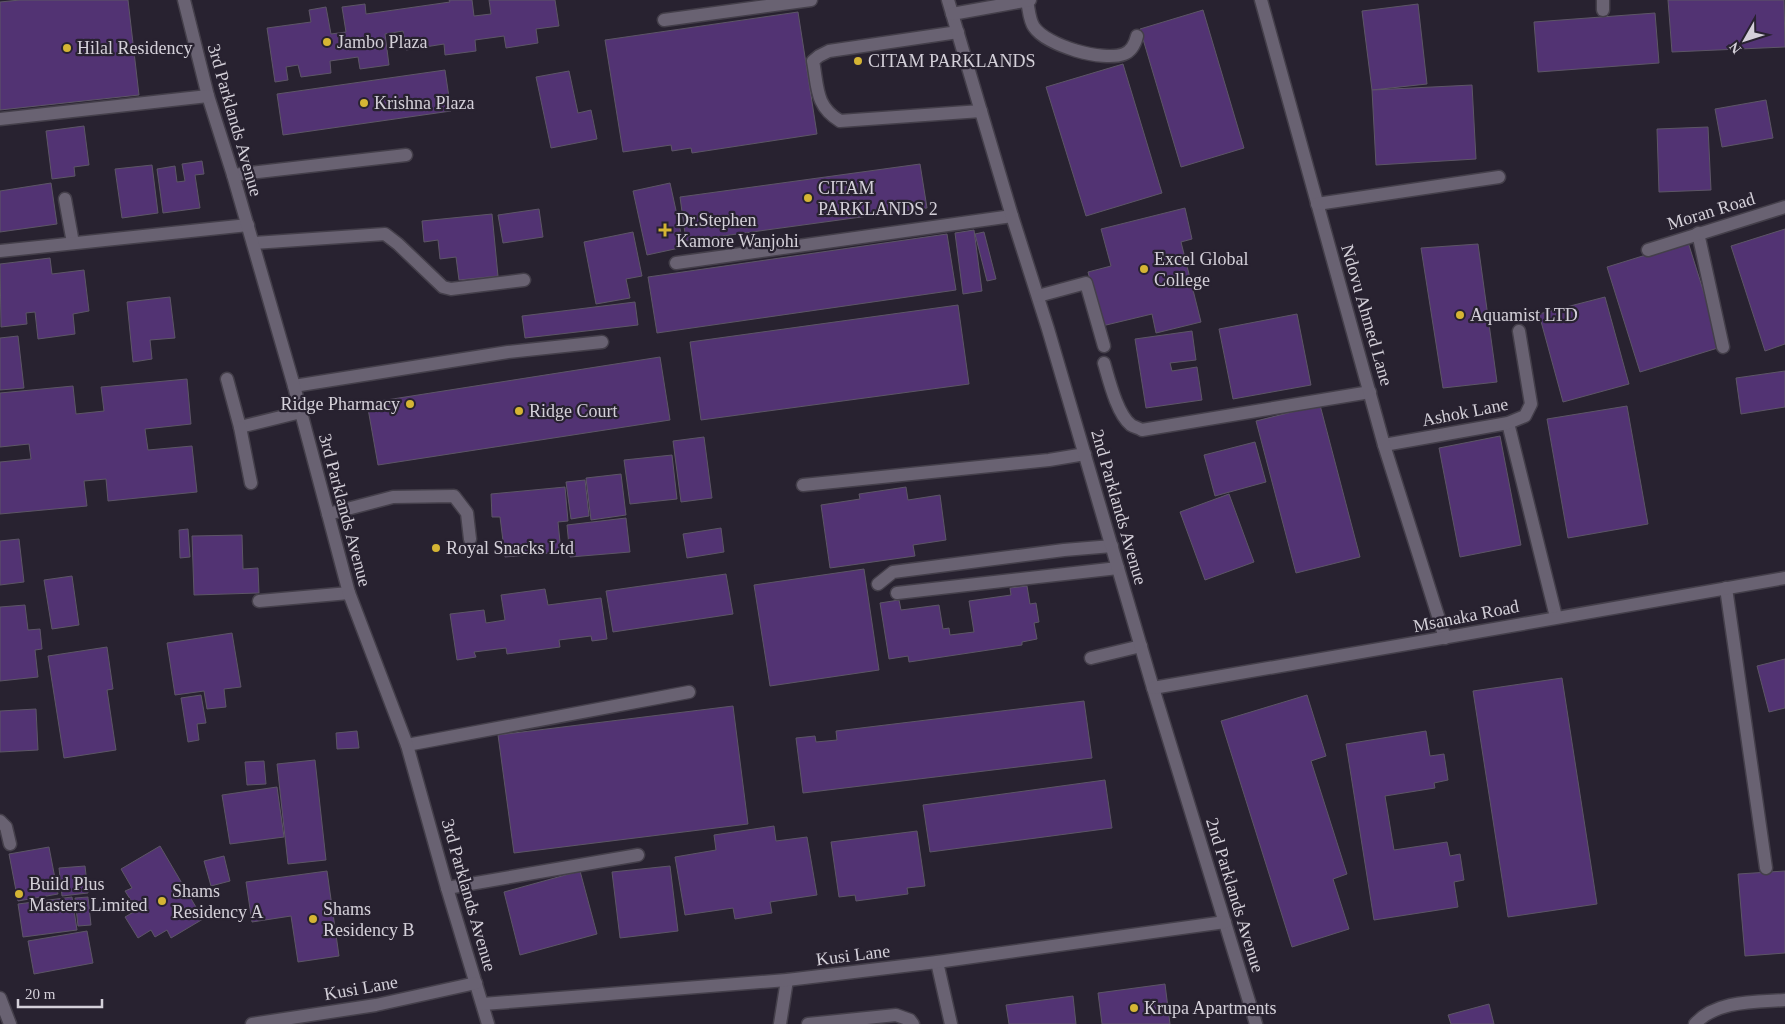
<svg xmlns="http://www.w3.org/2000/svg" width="1785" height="1024" font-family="Georgia,serif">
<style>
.building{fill:#523373;stroke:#5d5666}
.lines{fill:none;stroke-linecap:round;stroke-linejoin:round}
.lane-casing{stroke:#443f4a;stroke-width:15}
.street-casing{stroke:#443f4a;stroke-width:15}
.lane{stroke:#696272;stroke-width:12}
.street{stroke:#696272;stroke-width:12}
.poi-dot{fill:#d5b534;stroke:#282230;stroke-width:2}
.labels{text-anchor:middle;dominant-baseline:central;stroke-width:4.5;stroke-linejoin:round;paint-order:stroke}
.poi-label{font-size:18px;fill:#d4d0d9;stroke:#282230;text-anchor:start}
.street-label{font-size:18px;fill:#d4d0d9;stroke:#282230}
</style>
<rect width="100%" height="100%" fill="#282230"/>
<g class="building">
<polygon points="20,0 128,0 139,95 0,110 0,2"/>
<polygon points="449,0 472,0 474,16 491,14 489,0 555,0 559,26 536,29 538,43 506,48 504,36 475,40 476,51 445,55 444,44 406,50 403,31 385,34 389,65 360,69 358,57 330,61 331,73 301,77 298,65 286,67 288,80 275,82 267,28 311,22 309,10 326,7 331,34 346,32 342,7 365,4 366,14 450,2"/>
<polygon points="1668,0 1784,0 1785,47 1672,52"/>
<polygon points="1418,4 1427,84 1372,90 1362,11"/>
<polygon points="1203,10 1244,148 1181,167 1140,29"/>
<polygon points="798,12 817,134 692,153 691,148 672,151 671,145 623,152 605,40"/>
<polygon points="1655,13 1659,63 1538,72 1534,22"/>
<polygon points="1123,64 1162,193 1086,216 1046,87"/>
<polygon points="445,70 451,111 283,135 277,94"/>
<polygon points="569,71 578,113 591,110 597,139 551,148 536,77"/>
<polygon points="1472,85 1476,159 1376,165 1372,90"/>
<polygon points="1766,100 1773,138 1722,147 1715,109"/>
<polygon points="84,126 89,165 74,167 75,176 52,179 46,131"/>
<polygon points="1708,127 1711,190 1659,192 1657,129"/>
<polygon points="202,161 204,174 195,175 200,208 163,213 157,169 175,166 177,182 185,181 182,164"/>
<polygon points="920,164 927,208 686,241 680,197"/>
<polygon points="152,165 158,213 122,218 115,169"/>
<polygon points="51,183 57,224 0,232 0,191"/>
<polygon points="670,183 684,247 647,255 633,191"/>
<polygon points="1185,208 1192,239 1181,242 1201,322 1156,333 1152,314 1102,326 1088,272 1111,266 1101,229"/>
<polygon points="539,209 543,237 503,243 498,215"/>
<polygon points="492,214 498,276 459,280 456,257 440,259 438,240 424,242 422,221"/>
<polygon points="1785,229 1785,344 1765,351 1731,246"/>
<polygon points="974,230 982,291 963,294 955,233"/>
<polygon points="633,232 642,276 626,279 630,298 596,304 584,242"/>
<polygon points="984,232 996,279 987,281 975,234"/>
<polygon points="947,234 956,290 657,333 648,277"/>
<polygon points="1688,242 1721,347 1640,372 1607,267"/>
<polygon points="1478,244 1497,382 1443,388 1421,248"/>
<polygon points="50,258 52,274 84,270 89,311 73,314 75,334 38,339 35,312 26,313 27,324 1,327 0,264"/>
<polygon points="170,297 175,338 150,340 152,359 133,362 127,302"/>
<polygon points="1605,297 1629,384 1563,402 1539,314"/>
<polygon points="635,302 638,325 525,338 522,316"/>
<polygon points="958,305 969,384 701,420 690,342"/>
<polygon points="1297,314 1311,385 1233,399 1219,329"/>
<polygon points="1192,331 1196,360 1170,363 1172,371 1197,367 1202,400 1146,408 1135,339"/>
<polygon points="18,336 24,388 0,390 0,338"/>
<polygon points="660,357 670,420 378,465 367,403"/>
<polygon points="1785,371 1785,407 1741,414 1736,378"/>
<polygon points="187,379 191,424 145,429 148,450 192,446 197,492 108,501 106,479 84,481 87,506 0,514 0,462 31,459 29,444 0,447 0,393 73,386 76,414 104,411 101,387"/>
<polygon points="1320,405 1360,557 1296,573 1256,421"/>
<polygon points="1627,406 1648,524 1568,538 1547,419"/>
<polygon points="1500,436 1521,545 1460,557 1439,448"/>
<polygon points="704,437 712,498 681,502 673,441"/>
<polygon points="1255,442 1266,482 1215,496 1204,455"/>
<polygon points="672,455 677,499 630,504 624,460"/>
<polygon points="621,474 626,515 591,520 586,478"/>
<polygon points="585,480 589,516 571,519 566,482"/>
<polygon points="565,487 568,521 558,522 561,552 505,557 500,517 492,517 491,494"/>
<polygon points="906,487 908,500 940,495 946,540 913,545 915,556 830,568 821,505 860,499 859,494"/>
<polygon points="1229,494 1254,562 1205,580 1180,512"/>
<polygon points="626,518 630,552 570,557 567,525"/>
<polygon points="721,528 724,552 687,558 683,534"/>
<polygon points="188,529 190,557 180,558 179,530"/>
<polygon points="242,535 243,569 258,568 259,593 194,595 192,536"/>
<polygon points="19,539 24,582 0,585 0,541"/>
<polygon points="864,569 879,670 770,686 754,585"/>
<polygon points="726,574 733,614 613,632 606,591"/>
<polygon points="72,576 79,625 52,629 44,580"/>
<polygon points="1027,586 1030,604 1036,603 1039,622 1034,623 1037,639 1022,642 1022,645 909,662 908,656 889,659 880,603 899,600 901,610 939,605 943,629 949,628 950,635 974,632 969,601 1011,595 1010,588"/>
<polygon points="545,589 548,605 601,598 607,639 592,641 591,636 559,640 560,647 507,654 506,648 474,652 476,657 457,660 450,614 484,610 486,623 505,620 501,595"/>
<polygon points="25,605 28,630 40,629 42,649 35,650 38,677 0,681 0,607"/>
<polygon points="232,633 241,687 224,689 226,707 207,709 204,691 175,695 167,643"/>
<polygon points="107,647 113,689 107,690 116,750 64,758 48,656"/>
<polygon points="1785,659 1785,708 1769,712 1757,666"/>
<polygon points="1562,678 1597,904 1508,917 1473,691"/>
<polygon points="201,695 206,723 197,724 199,740 188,742 181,698"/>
<polygon points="1307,695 1326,756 1311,761 1347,874 1333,879 1349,929 1292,947 1221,721"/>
<polygon points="1084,701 1092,758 803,793 796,738 815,736 816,742 837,740 836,731"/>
<polygon points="733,706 748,824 514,853 498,735"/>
<polygon points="36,709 38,750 0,752 0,711"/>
<polygon points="357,731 359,748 337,749 336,733"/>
<polygon points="1426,731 1430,756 1444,754 1448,780 1434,783 1435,788 1385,796 1394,850 1447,842 1450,856 1460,854 1464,880 1454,882 1458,907 1374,920 1346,744"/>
<polygon points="315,760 326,860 288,864 277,764"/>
<polygon points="264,761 266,784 247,785 245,762"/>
<polygon points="1105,780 1112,828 930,852 923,805"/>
<polygon points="277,787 284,837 230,844 222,795"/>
<polygon points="774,826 776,841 807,837 817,895 770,902 772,913 735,919 733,908 685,915 675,857 716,850 714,835"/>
<polygon points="917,831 925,886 907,888 908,894 856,901 855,895 839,897 831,842"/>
<polygon points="160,846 203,919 171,938 167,930 155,937 151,930 138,938 125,917 137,910 125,891 132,888 121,869"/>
<polygon points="49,847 58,894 18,901 9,854"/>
<polygon points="224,856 230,881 211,886 204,861"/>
<polygon points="85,866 88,893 62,896 59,868"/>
<polygon points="670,866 678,931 620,938 612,872"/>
<polygon points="327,871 339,956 298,962 291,916 252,922 246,882"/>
<polygon points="580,871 597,934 520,955 504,892"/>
<polygon points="1785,871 1785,953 1745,956 1738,874"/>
<polygon points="72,897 77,930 23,937 18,904"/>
<polygon points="88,897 91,925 78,926 75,898"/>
<polygon points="87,931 93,963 34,974 28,941"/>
<polygon points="1165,984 1170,1024 1102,1024 1098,993"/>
<polygon points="1073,996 1076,1024 1009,1024 1006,1005"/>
<polygon points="1489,1004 1494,1024 1451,1024 1448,1015"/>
</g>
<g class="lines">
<defs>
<g id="lane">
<path d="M1027,1C1029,9 1029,20 1034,27C1047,46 1103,62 1124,54C1132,51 1135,44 1137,36"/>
<polyline points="1603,10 1603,0"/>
<polyline points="664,20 811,0"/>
<path d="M958,32L829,51L819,56L813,61C818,87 815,106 840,121L981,111"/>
<polyline points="233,175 406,155"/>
<polyline points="65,199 73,243"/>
<polyline points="253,243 385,234 398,244 443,287 451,289 524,280"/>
<polyline points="0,251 248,225"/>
<polyline points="676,263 1012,216"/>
<path d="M1104,363C1109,380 1117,414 1131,425C1134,427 1139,428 1142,430L1370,392"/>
<polyline points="227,379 240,427 301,412"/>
<polyline points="294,386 508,352 602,342"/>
<polyline points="1508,423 1556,617"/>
<polyline points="240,427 251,483"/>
<polyline points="1384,445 1508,423 1525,416 1531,404 1519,331"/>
<polyline points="803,485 1049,460 1085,454"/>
<polyline points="328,514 393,497 454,496 467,513 470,539"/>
<polyline points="878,584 893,572 1064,550 1112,546"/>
<polyline points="1726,588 1766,868"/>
<polyline points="897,593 1118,568"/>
<polyline points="259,601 349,593"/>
<polyline points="1091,658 1141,646"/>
<polyline points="407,745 689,692"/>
<polyline points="0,821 6,827 10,844"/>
<polyline points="447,888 638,855"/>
<polyline points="937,962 951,1024"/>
<polyline points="0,998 10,1024"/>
<polyline points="780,1024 787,980"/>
<polyline points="808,1024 896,1015 910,1020 913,1024"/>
</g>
<g id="street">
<polyline points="184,0 208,96 233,175 294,386 349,593 407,745 447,888 488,1024"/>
<polyline points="948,0 1012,216 1048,329 1153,688 1256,1024"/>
<polyline points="1261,0 1384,445 1445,638"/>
<polyline points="952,14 1030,0"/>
<polyline points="0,119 208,96"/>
<polyline points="1317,204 1499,177"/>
<polyline points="1698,233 1723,347"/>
<polyline points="1648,250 1785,207"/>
<polyline points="1038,296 1086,283 1104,346"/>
<path d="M1153,688C1364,652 1574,615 1785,578"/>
<polyline points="483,1004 787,980 937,962 1225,922"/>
<polyline points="252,1024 376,1005 476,983"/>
<path d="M1695,1024C1716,1000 1756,1002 1785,1000"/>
</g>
</defs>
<use href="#lane" class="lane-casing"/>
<use href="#street" class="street-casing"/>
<use href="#lane" class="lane"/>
<use href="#street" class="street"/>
</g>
<g class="poi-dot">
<circle cx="327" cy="42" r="5"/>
<circle cx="67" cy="48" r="5"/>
<circle cx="858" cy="61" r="5"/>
<circle cx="364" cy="103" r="5"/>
<circle cx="808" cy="198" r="5"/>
<path d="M662.5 222.5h5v5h5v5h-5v5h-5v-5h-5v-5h5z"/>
<circle cx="1144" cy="269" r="5"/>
<circle cx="1460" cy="315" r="5"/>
<circle cx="410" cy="404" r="5"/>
<circle cx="519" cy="411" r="5"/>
<circle cx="436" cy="548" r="5"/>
<circle cx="19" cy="894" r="5"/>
<circle cx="162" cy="901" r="5"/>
<circle cx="313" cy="919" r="5"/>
<circle cx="1134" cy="1008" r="5"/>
</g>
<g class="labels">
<g class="poi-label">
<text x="337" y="42">Jambo Plaza</text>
<text x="77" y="48">Hilal Residency</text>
<text x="868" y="61">CITAM PARKLANDS</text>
<text x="374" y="103">Krishna Plaza</text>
<text x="818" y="188">CITAM<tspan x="818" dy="21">PARKLANDS 2</tspan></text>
<text x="676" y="220">Dr.Stephen<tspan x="676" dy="21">Kamore Wanjohi</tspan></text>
<text x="1154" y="259">Excel Global<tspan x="1154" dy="21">College</tspan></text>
<text x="1470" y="315">Aquamist LTD</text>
<text x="400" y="404" text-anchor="end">Ridge Pharmacy</text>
<text x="529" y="411">Ridge Court</text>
<text x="446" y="548">Royal Snacks Ltd</text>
<text x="29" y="884">Build Plus<tspan x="29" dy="21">Masters Limited</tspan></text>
<text x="172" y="891">Shams<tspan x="172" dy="21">Residency A</tspan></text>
<text x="323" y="909">Shams<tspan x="323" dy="21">Residency B</tspan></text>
<text x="1144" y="1008">Krupa Apartments</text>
</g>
<g class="street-label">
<text transform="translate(235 120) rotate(74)">3rd Parklands Avenue</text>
<text transform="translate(1711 211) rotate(-17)">Moran Road</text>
<text transform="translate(1367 315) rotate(74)">Ndovu Ahmed Lane</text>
<text transform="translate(1465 412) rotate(-11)">Ashok Lane</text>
<text transform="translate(1119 507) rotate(74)">2nd Parklands Avenue</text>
<text transform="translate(345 510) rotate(75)">3rd Parklands Avenue</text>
<text transform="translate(1466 616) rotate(-11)">Msanaka Road</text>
<text transform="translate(469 895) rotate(74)">3rd Parklands Avenue</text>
<text transform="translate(1235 895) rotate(73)">2nd Parklands Avenue</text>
<text transform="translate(853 955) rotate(-7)">Kusi Lane</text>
<text transform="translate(361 988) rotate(-10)">Kusi Lane</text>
</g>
</g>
<g transform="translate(1745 40) rotate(231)" stroke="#282230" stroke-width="4" paint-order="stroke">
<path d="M0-4L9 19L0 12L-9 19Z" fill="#d4d0d9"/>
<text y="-8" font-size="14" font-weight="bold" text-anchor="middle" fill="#d4d0d9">N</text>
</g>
<path d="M18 999v8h84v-8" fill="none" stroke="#d4d0d9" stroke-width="2.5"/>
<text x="25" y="999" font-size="15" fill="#d4d0d9" stroke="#282230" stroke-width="4" paint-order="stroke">20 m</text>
</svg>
